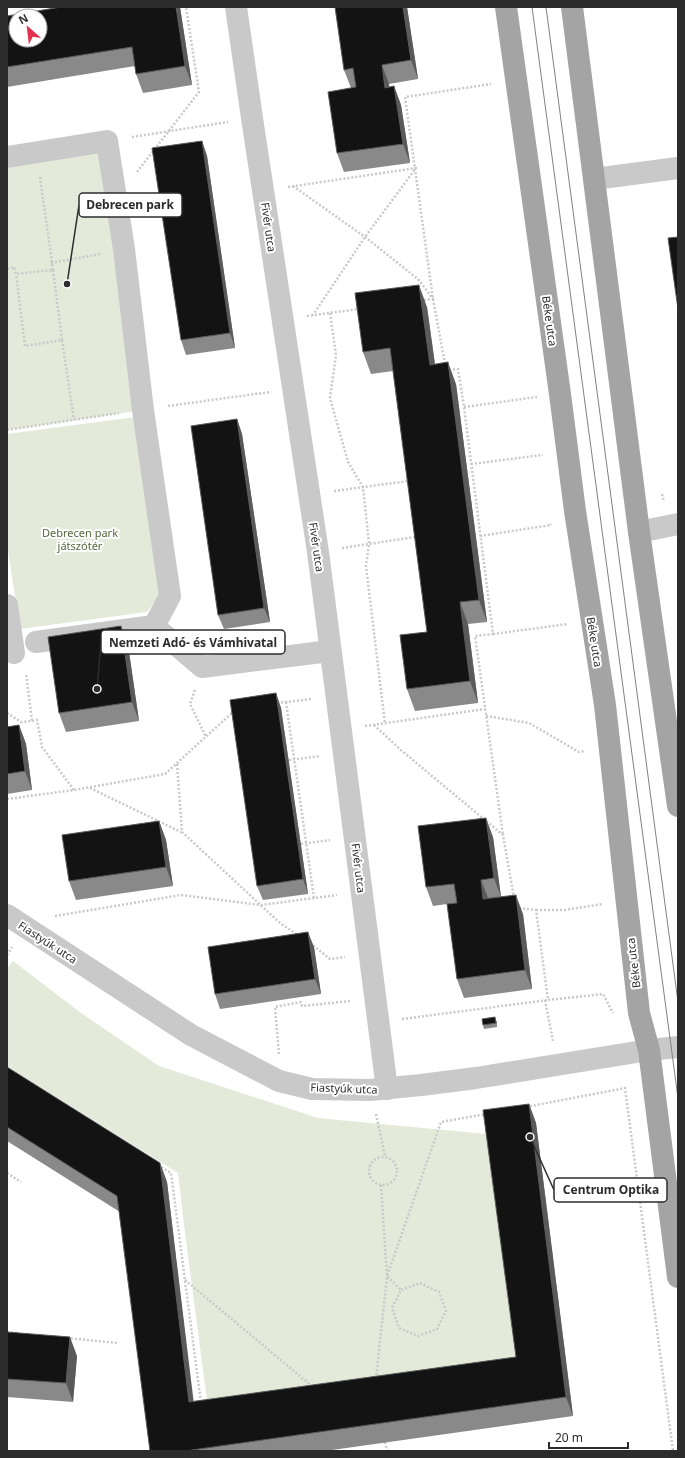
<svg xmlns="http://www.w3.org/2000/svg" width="685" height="1458" font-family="'Noto Sans',sans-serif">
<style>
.green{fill:#e4eada}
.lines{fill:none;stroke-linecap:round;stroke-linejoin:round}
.path{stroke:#c9c9c9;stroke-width:2.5;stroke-dasharray:2 2;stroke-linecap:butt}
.minor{stroke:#c9c9c9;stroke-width:22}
.major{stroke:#a4a4a4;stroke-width:22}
.tram{stroke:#818181;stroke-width:1}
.wall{fill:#898989}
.shaded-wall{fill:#5a5a5a}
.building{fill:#131313;stroke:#5a5a5a;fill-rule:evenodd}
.labels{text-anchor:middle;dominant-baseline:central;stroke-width:4;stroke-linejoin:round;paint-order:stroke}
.street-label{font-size:11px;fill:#2c2c2c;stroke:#fff}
.park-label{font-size:11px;fill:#54673b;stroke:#fff}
.leader{fill:none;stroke:#2c2c2c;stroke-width:1.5}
.callout-dot{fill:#2c2c2c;stroke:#fff;stroke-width:1.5}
.callout{fill:#fff;stroke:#2c2c2c;stroke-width:1.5}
.callout-label{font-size:12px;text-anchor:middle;font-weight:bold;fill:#2c2c2c}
</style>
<rect width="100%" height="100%" fill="#fff"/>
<g class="green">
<polygon points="107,141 143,410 7,430 7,157"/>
<polygon points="135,417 161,593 147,612 20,629 7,544 7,434"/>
<polygon points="13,961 81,1013 159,1066 318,1118 486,1134 519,1373 208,1408 184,1225 178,1173 7,1066 7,969"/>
</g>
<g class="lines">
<g class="path">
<polyline points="132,137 228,122"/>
<polyline points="137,172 199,92 186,7"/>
<polyline points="40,177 53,270"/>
<polyline points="293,186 365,237 418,279 433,299 422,300"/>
<polyline points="288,187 416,168 365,237 313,315"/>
<polyline points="51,263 100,254"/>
<polyline points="7,269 14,267 16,274 53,270 62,340 25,346 16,274"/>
<polyline points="330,313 336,355 330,398 348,462 363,487 369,544 366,566 385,724"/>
<polyline points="307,316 359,309"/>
<polyline points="62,340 74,420"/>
<polyline points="445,364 433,299 405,97 491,84"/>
<polyline points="449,370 458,369 464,407 493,634 475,636 503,835"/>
<polyline points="168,406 270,392"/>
<polyline points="464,407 537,397"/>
<polyline points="7,430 119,413"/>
<polyline points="471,464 543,455"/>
<polyline points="334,491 408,481 408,483"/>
<polyline points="662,494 664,502"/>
<polyline points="480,536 551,525 550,524"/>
<polyline points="342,548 415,537 414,535"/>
<polyline points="493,634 568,624"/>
<polyline points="195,690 190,704 206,737"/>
<polyline points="286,702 314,898"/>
<polyline points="277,703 312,699"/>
<polyline points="7,713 21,722 32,721 26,673"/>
<polyline points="486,716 529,723 579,752 585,751"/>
<polyline points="32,721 37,720 42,747 74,790"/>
<polyline points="374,725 402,751 503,835 514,898"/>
<polyline points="365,726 485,709"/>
<polyline points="289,760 320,756"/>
<polyline points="177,764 182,832 280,923 299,936"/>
<polyline points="90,788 181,832"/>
<polyline points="7,799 74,790 165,774 234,711"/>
<polyline points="301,844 330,840"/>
<polyline points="519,908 536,910 548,1000 603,994 613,1013"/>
<polyline points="536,910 564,910 603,904"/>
<polyline points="55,916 181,895 261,905 337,895"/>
<polyline points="310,943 330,959 345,957"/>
<polyline points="7,955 12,947"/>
<polyline points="545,1000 553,1041"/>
<polyline points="402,1019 548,1000"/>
<polyline points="279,1054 275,1007 301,1002 302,1006 351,1001"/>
<polyline points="526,1107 625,1088 673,1451"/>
<polyline points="376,1114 385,1156"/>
<circle cx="383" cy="1171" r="14"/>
<polyline points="158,1165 171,1173 201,1403"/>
<polyline points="7,1173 21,1182"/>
<polyline points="381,1185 387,1276 401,1290"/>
<polyline points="185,1280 313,1387"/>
<polygon points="420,1283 439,1292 446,1311 437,1329 418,1336 399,1328 392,1308 401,1290"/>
<polyline points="7,1332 18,1333"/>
<polyline points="67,1338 118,1343"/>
<polyline points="376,1379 387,1276 441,1122 486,1114"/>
<polyline points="385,1442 387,1451"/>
</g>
<g class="minor">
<polyline points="236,7 252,118 318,552 387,1089"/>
<polyline points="7,157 107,141 124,249 143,410 170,596 154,626"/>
<polyline points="594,179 678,168"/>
<polyline points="639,532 678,524"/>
<polyline points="7,605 14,653"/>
<polyline points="36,642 154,626 202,667 330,651"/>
<polyline points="7,915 191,1035 279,1081 312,1089 370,1090 421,1085 476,1078 649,1050 678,1047"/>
</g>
<g class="major">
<polyline points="506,7 560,394 575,511 605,705 639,1013 649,1050 678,1277"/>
<polyline points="572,7 639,532 678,806"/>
</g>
<g class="tram">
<polyline points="532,7 678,1098"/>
<polyline points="546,7 678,1002"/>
</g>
</g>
<g class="wall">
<polygon points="61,7 180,7 192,85 143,93 136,74 135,66 7,87 7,16"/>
<polygon points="407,7 418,79 389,84 389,87 394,86 401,105 410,163 344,172 337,153 351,88 344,70"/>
<polygon points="202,141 207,156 235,348 186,355 181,340"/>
<polygon points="427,307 435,364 456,384 487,622 468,624 478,703 415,711 407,689 427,632 393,371 371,374 363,352"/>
<polygon points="237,419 242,434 270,622 224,629 218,615"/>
<polygon points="121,626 128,645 139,721 66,732 59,713"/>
<polygon points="276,693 281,708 308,894 263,900 257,886"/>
<polygon points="19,725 26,744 32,790 7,794 7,727"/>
<polygon points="159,821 166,840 173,886 76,900 69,881"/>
<polygon points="493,837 501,897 523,914 532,989 464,998 457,979 447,904 433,906 426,887"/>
<polygon points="314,947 321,994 220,1009 215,994"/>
<polygon points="497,1021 497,1027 484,1029 483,1025"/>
<polygon points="7,1067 160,1163 167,1182 193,1402 516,1357 529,1104 536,1123 573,1416 325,1451 150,1451 120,1212 7,1141"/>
<polygon points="7,1332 77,1356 73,1402 7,1397"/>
</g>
<g class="shaded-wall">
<polygon points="176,7 180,7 192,85 185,66"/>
<polygon points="403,7 407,7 418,79 411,60"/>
<polygon points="382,65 389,84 392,107 385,88"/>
<polygon points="394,86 401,105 410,163 403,144"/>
<polygon points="202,141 207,156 235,348 230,333"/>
<polygon points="419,285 427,307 438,387 430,365"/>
<polygon points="448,362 456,384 487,622 479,600"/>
<polygon points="237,419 242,434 270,622 264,608"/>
<polygon points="460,602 468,624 478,703 470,681"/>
<polygon points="121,626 128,645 139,721 132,702"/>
<polygon points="276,693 281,708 308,894 303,879"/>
<polygon points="19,725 26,744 32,790 25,771"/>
<polygon points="486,818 493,837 501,897 494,878"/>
<polygon points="159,821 166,840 173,886 166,867"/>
<polygon points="481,880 488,898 483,899"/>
<polygon points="516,895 523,914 532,989 525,970"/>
<polygon points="308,932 314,947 321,994 315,979"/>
<polygon points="529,1104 536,1123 573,1416 566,1397"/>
<polygon points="160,1163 167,1182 196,1421 189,1402"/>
<polygon points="70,1337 77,1356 73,1402 66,1383"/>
</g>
<g class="building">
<path d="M61,7H176L185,66L136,74L132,47L7,67V16ZM16,16H40V40H16Z"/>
<polygon points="335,7 403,7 411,60 382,65 385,88 394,86 403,144 337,153 328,92 356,87 353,68 344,70"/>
<polygon points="202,141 230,333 181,340 152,148"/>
<polygon points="678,237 678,309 668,238"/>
<polygon points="419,285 430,365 448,362 479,600 460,602 470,681 407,689 400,635 427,632 390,348 363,352 355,293"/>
<polygon points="237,419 264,608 218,615 191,426"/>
<polygon points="121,626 132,702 59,713 48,637"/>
<polygon points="276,693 303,879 257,886 230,700"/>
<polygon points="19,725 25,771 7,774 7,727"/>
<polygon points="486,818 494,878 481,880 483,899 516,895 525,970 457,979 447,904 457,903 454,884 426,887 418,826"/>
<polygon points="159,821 166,867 69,881 62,835"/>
<polygon points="308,932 315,979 215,994 208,947"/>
<polygon points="495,1017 496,1023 483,1025 482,1019"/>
<polygon points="7,1067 160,1163 189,1402 516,1357 483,1110 529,1104 566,1397 185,1451 150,1451 117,1196 7,1127"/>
<polygon points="7,1332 70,1337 66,1383 7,1379"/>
</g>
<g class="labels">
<g class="street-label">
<text transform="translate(269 227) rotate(82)">Fivér utca</text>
<text transform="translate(550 321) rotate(82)">Béke utca</text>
<text transform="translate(317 547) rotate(82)">Fivér utca</text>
<text transform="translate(595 642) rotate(81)">Béke utca</text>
<text transform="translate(359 868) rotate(83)">Fivér utca</text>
<text transform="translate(48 942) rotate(33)">Fiastyúk utca</text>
<text transform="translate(633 963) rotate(-97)">Béke utca</text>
<text transform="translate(344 1088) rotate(2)">Fiastyúk utca</text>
</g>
<g class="park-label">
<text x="80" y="532">Debrecen park<tspan x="80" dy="13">játszótér</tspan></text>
</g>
</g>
<path class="leader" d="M67 284L79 205M97 689L101 642M530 1137L554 1190"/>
<g class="callout-dot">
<circle cx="67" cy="284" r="4"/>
<circle cx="97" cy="689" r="4"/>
<circle cx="530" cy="1137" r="4"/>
</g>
<g class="callout">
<rect x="79" y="193" width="103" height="24" rx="4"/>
<rect x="101" y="630" width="184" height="24" rx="4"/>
<rect x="554" y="1178" width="113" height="24" rx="4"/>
</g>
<g class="callout-label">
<text x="130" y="209">Debrecen park</text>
<text x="193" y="647">Nemzeti Adó- és Vámhivatal</text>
<text x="611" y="1194">Centrum Optika</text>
</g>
<rect width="685" height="1458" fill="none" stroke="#2c2c2c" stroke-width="16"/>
<g transform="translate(28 28) rotate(332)"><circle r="19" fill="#ffffff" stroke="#ababab"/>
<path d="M0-3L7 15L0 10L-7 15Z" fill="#e1314e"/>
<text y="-6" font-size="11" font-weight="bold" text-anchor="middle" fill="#2c2c2c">N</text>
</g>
<path d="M549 1442v6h79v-6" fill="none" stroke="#2c2c2c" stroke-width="2"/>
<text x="555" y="1442" font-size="12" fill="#2c2c2c" stroke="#ffffff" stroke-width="3" paint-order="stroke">20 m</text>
</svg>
